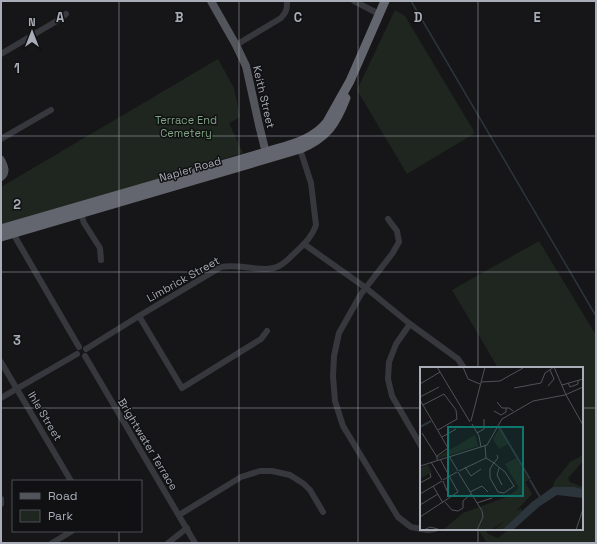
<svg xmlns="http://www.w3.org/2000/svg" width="597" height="544" font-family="'Space Grotesk',sans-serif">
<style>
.green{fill:#1e261f}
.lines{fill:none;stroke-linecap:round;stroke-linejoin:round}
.stream{stroke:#2c353c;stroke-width:1.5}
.minor{stroke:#37383d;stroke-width:6}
.major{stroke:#53555c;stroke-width:8}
.highway{stroke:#63666e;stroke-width:9}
.grid{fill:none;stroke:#a8adb8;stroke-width:1;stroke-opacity:0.55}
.labels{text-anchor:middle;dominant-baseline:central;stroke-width:3;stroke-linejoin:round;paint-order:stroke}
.street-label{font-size:11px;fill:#a8adb8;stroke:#111113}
.park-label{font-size:11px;fill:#7fa381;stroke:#111113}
.inset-river{fill:none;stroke:#2c353c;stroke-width:2}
.inset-road{fill:none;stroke:#505258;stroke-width:1}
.view{fill:#0f766e;fill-opacity:0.15;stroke:#0f766e;stroke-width:2}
.inset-edge{fill:none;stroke:#a8adb8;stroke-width:2}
.grid-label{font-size:13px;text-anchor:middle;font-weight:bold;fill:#a8adb8;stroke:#111113;stroke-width:3;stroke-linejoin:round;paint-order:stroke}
</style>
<rect width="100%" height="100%" fill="#161618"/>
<g class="green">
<polygon points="395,10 405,16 475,133 407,174 357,90"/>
<polygon points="218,59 234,88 240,117 229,123 243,153 1,226 1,187"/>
<polygon points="539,241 596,335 596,543 487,543 478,529 485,529 488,534 498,538 509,529 582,529 582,368 498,368 452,290"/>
</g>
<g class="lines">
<polyline class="stream" points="411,1 596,316"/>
<g class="minor">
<polyline points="354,1 379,14"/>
<path d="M236,45L281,18C287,12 287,8 287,1"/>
<polyline points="1,54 60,19 66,14"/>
<polyline points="1,139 51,110"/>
<polyline points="81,214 84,223 100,248 101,260"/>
<polyline points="388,219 397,231 399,242 392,254 361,294 339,333 334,356 333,376 335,401 343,426 398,517 411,527 421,529"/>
<polyline points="11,230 79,347"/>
<polyline points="304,244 366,288 410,324 458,359 464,368"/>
<polyline points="139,316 182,388 261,339 267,331"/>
<polyline points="410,324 396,344 389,362 388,379 392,396 421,446"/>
<path d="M86,349L139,316L221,267C241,263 263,274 279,266C287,262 292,255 298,250C306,242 313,235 316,225L311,183L299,146"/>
<polyline points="85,356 195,543"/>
<polyline points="1,362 71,481"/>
<polyline points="1,398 77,354"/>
<polyline points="1,499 1,504"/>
<polyline points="179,515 241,477 260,471 272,471 290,475 304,484 310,490 323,512"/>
<polyline points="421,529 428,530 435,529"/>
<polyline points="52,543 72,531"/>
<polyline points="168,543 187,528"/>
</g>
<g class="major">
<polyline points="211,1 236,45 246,66 259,125 267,157"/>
<path d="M1,160C4,166 7,172 1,177"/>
</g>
<g class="highway">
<path d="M1,229L266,152C288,145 312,141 327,122L350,81L385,1"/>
<path d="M1,237L300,149C327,138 336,124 346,98"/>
</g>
</g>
<path class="grid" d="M119,1V481M239,1V543M358,1V543M478,1V368M1,136H596M1,272H596M1,408H421M582,408H596M478,529V543M119,531V543"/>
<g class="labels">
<g class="street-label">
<text transform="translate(264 97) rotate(77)">Keith Street</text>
<text transform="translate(190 169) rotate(-16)">Napier Road</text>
<text transform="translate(183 279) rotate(-29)">Limbrick Street</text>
<text transform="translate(45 416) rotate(59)">Ihle Street</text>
<text transform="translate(148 444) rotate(59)">Brightwater Terrace</text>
</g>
<g class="park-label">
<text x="186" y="120">Terrace End<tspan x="186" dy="13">Cemetery</tspan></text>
</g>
</g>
<g transform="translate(420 367)">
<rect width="163" height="163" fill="#161618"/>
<path d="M79,62L88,77L79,82L73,72ZM55,68L58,79L17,92V90ZM163,88L161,93L163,91V94L148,111L150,115L163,120V122L155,120H133L134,115L150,95ZM96,91L109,113L105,115L112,127L96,144L101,141V144L109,138L82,163H74L85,154L71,163H23L43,146L89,129L87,125L90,128L99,121L85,97ZM7,97L12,105L0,112V101Z" fill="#1e261f"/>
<path d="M133,120H155L163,122V131L137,128L120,139L93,163H82L112,135Z" fill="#2c353c"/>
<path class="inset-river" d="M0,60L11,54M79,60L110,112M110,113L120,130"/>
<path class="inset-road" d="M17,0L50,55M43,0L48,12L60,17M134,0L146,28M61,15L80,14L103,1M148,16L150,20L158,17V13M0,17L20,5M142,18L163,12M128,19L134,12L130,3M94,21L121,16L125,6L134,0M146,28L163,58M0,30L19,20M0,33L28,81L17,89V93M77,35L82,41H89L93,44M3,38L24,27L36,43L37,52L18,63M74,44L81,48L86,45V41M51,54L65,0M52,57L59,69L61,80M2,66L17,90M57,66L64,62V52M22,70L36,62M29,89L38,104M66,91L74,96L85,105L94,119L84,126L78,125L70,111V102L73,97L74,96L77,92L78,91L77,88M11,95L22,113M0,99L67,78L82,52L113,34L145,28L163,20M45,100L51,109L61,102M79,101L77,108L82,118M39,104L66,91L65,78M38,105L62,144L63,150L57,163M23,113L37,105M23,114L27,124V121M0,116L11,110L10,106M13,119L23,136M50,125L62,119L68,125M0,127L22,114M25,135L32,143L38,144L43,141V134L51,127M57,136L72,131M0,138L18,127M0,150L38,125L20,92M4,163L10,160L18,162M156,163L163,142"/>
<path class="view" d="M28,60H103V129H28Z"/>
<rect width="163" height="163" class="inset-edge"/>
</g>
<g class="grid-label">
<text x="60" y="22">A</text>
<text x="179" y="22">B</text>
<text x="298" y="22">C</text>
<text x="418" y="22">D</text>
<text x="537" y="22">E</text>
<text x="17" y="73">1</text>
<text x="17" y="209">2</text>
<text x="17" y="345">3</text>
</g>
<rect width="597" height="544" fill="none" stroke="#a8adb8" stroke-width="4"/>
<rect x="12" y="480" width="130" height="52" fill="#111113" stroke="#4d4f55"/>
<rect x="20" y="493" width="20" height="6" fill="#53555c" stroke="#4d4f55"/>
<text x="48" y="500" font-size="12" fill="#a8adb8">Road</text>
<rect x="20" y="510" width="20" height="12" fill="#1e261f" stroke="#4d4f55"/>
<text x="48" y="520" font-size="12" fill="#a8adb8">Park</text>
<g transform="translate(32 32)" stroke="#111113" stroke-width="3" paint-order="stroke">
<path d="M0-3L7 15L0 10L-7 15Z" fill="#a8adb8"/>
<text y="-6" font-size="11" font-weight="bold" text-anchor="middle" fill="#a8adb8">N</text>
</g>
</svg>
